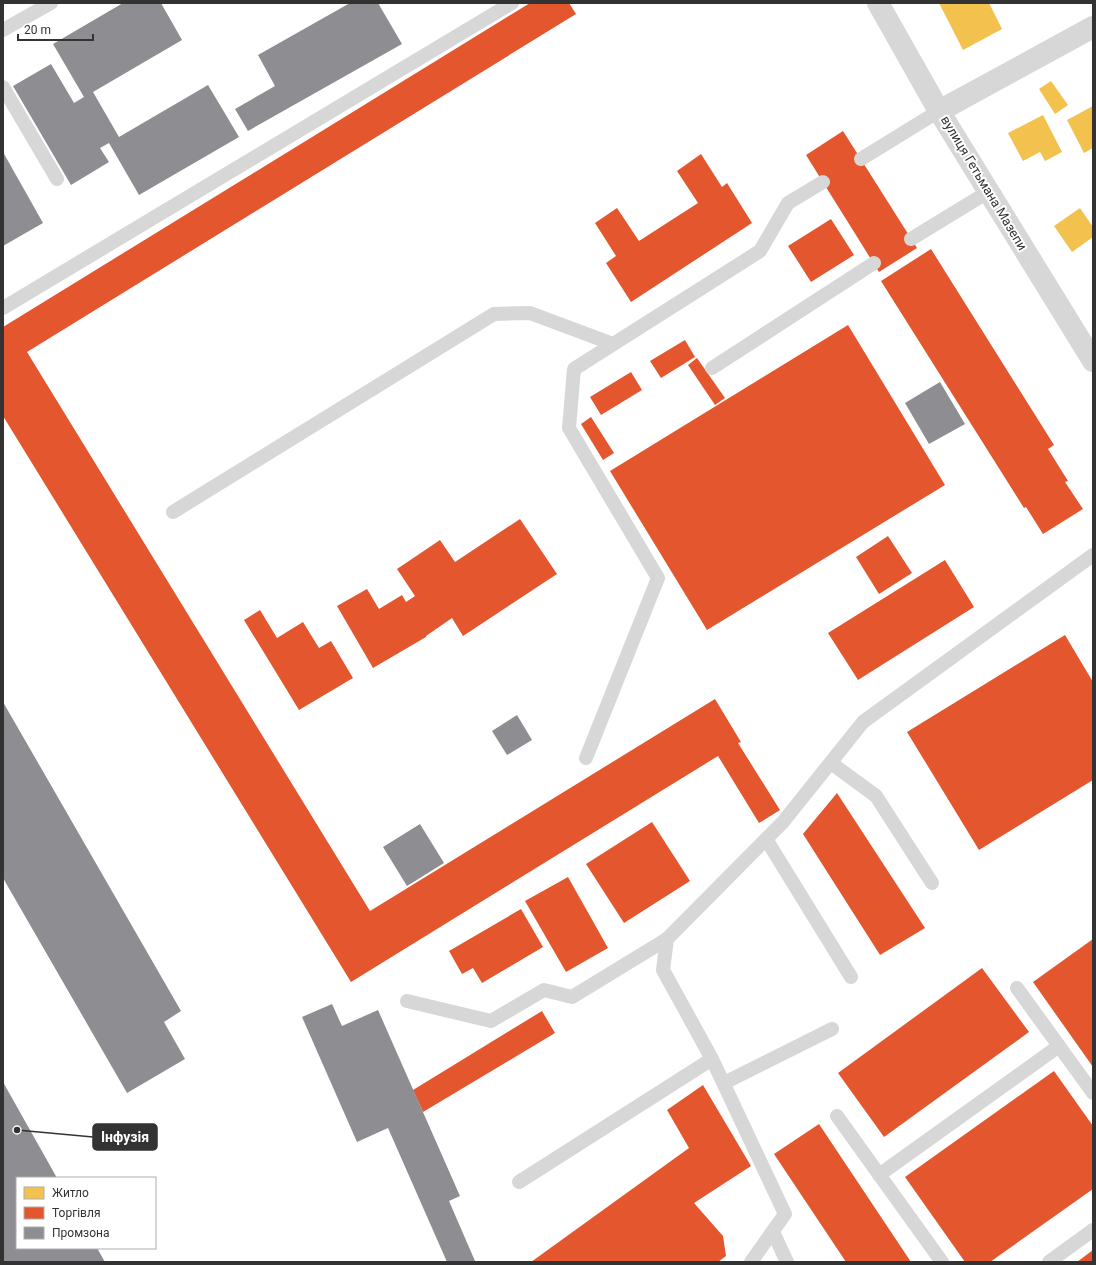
<svg xmlns="http://www.w3.org/2000/svg" width="1096" height="1265" font-family="Roboto,sans-serif">
<style>
.homes{fill:#f2c14e}
.shops{fill:#e4572e}
.industry{fill:#8d8d92}
.lines{fill:none;stroke-linecap:round;stroke-linejoin:round}
.service{stroke:#d7d7d7;stroke-width:14}
.minor{stroke:#d7d7d7;stroke-width:22}
.tertiary{stroke:#d7d7d7;stroke-width:22}
.labels{text-anchor:middle;dominant-baseline:central;stroke-width:4;stroke-linejoin:round;paint-order:stroke}
.street-label{font-size:13px;fill:#333;stroke:#fff}
.leader{fill:none;stroke:#333;stroke-width:1.5}
.callout-dot{fill:#333;stroke:#fff;stroke-width:1.5}
.callout{fill:#333;stroke:#333;stroke-width:1.5}
.callout-label{font-size:14px;text-anchor:middle;font-weight:bold;fill:#fff}
</style>
<rect width="100%" height="100%" fill="#fff"/>
<g class="homes">
<polygon points="939,3 989,3 1002,29 963,50"/>
<polygon points="1051,81 1068,105 1055,114 1039,89"/>
<polygon points="1093,106 1093,148 1084,153 1067,120"/>
<polygon points="1043,115 1062,152 1045,161 1040,152 1023,161 1008,133"/>
<polygon points="1080,208 1093,227 1093,237 1072,252 1054,226"/>
</g>
<g class="shops">
<polygon points="530,3 569,3 576,14 27,352 370,911 715,699 741,742 738,743 780,810 759,823 718,756 351,982 3,416 3,327"/>
<polygon points="843,131 917,248 879,272 806,155"/>
<polygon points="701,154 722,187 727,183 752,223 631,302 606,263 616,256 595,223 617,208 639,241 698,203 677,171"/>
<polygon points="831,219 854,255 811,282 788,246"/>
<polygon points="931,249 1054,445 1048,449 1068,481 1065,482 1083,509 1043,534 1026,507 1024,508 881,281"/>
<polygon points="848,325 945,485 707,630 610,471"/>
<polygon points="685,340 695,357 661,378 650,361"/>
<polygon points="697,358 725,398 715,405 688,365"/>
<polygon points="631,372 642,390 601,415 590,397"/>
<polygon points="591,417 614,453 603,460 581,424"/>
<polygon points="520,519 557,574 463,636 452,618 426,636 426,637 373,668 337,606 367,589 379,609 402,595 406,602 415,596 397,569 440,540 455,562"/>
<polygon points="888,536 912,573 879,594 856,557"/>
<polygon points="945,560 974,607 858,680 828,633"/>
<polygon points="260,610 277,638 303,622 319,648 331,641 353,678 299,710 244,620"/>
<polygon points="1065,635 1093,682 1093,780 979,850 907,732"/>
<polygon points="837,793 925,928 880,955 803,834"/>
<polygon points="652,822 690,881 624,923 586,864"/>
<polygon points="568,877 608,948 566,972 525,901"/>
<polygon points="521,909 543,947 482,983 473,968 462,974 449,951"/>
<polygon points="1093,939 1093,1067 1033,982"/>
<polygon points="982,968 1029,1032 884,1137 838,1073"/>
<polygon points="542,1011 555,1033 423,1112 413,1090"/>
<polygon points="1054,1071 1093,1126 1093,1189 990,1262 965,1262 905,1177"/>
<polygon points="703,1085 751,1166 694,1203 723,1236 726,1256 718,1262 531,1262 689,1148 667,1110"/>
<polygon points="819,1124 911,1262 846,1262 774,1154"/>
<polygon points="1093,1250 1093,1262 1077,1262"/>
</g>
<g class="industry">
<polygon points="123,3 161,3 182,40 93,92 119,137 208,85 239,137 139,195 109,143 100,148 109,162 71,185 13,86 51,64 74,103 84,97 53,44"/>
<polygon points="350,3 378,3 402,44 248,131 235,109 275,86 258,55"/>
<polygon points="3,152 43,223 3,246"/>
<polygon points="940,382 965,424 929,444 905,403"/>
<polygon points="3,702 181,1011 164,1022 185,1059 127,1093 3,878"/>
<polygon points="517,715 532,740 507,755 492,731"/>
<polygon points="420,824 444,863 407,886 383,847"/>
<polygon points="332,1004 342,1026 378,1010 460,1196 449,1201 475,1261 473,1262 447,1262 388,1128 357,1142 302,1017"/>
<polygon points="3,1082 57,1178 17,1178 17,1248 97,1248 105,1262 3,1262"/>
</g>
<g class="lines">
<g class="service">
<polyline points="3,30 51,3"/>
<polyline points="3,87 57,179"/>
<polyline points="861,159 939,111"/>
<polyline points="911,239 988,192"/>
<polyline points="3,308 512,3"/>
<polyline points="712,368 874,263"/>
<polyline points="173,512 494,314 530,313 613,344"/>
<polyline points="586,758 658,578 569,428 574,369 760,251 788,203 823,182"/>
<polyline points="831,763 876,796 932,883"/>
<polyline points="766,839 851,977"/>
<polyline points="1017,988 1093,1093"/>
<polyline points="407,1001 491,1021 544,990 572,997 667,939"/>
<polyline points="724,1083 832,1029"/>
<polyline points="837,1116 942,1262"/>
<polyline points="879,1175 1059,1046"/>
<polyline points="519,1182 712,1059"/>
<polyline points="773,1232 787,1262"/>
<polyline points="751,1262 785,1214 712,1059 663,970 667,939 783,822 863,722 1093,555"/>
<polyline points="1049,1262 1093,1230"/>
</g>
<polyline class="minor" points="939,111 1093,27"/>
<polyline class="tertiary" points="878,3 939,111 1093,361"/>
</g>
<g class="labels">
<g class="street-label">
<text transform="translate(984 183) rotate(59)">вулиця Гетьмана Мазепи</text>
</g>
</g>
<path class="leader" d="M17 1130L93 1137"/>
<circle class="callout-dot" cx="17" cy="1130" r="4"/>
<rect class="callout" x="93" y="1124" width="64" height="26" rx="4"/>
<g class="callout-label">
<text x="125" y="1142">Інфузія</text>
</g>
<rect width="1096" height="1265" fill="none" stroke="#333333" stroke-width="8"/>
<rect x="16" y="1177" width="140" height="72" fill="#ffffff" stroke="#adadad"/>
<rect x="24" y="1187" width="20" height="12" fill="#f2c14e" stroke="#adadad"/>
<text x="52" y="1197" font-size="12" fill="#333333">Житло</text>
<rect x="24" y="1207" width="20" height="12" fill="#e4572e" stroke="#adadad"/>
<text x="52" y="1217" font-size="12" fill="#333333">Торгівля</text>
<rect x="24" y="1227" width="20" height="12" fill="#8d8d92" stroke="#adadad"/>
<text x="52" y="1237" font-size="12" fill="#333333">Промзона</text>
<path d="M18 34v6h75v-6" fill="none" stroke="#333333" stroke-width="2"/>
<text x="24" y="34" font-size="12" fill="#333333" stroke="#ffffff" stroke-width="3" paint-order="stroke">20 m</text>
</svg>
